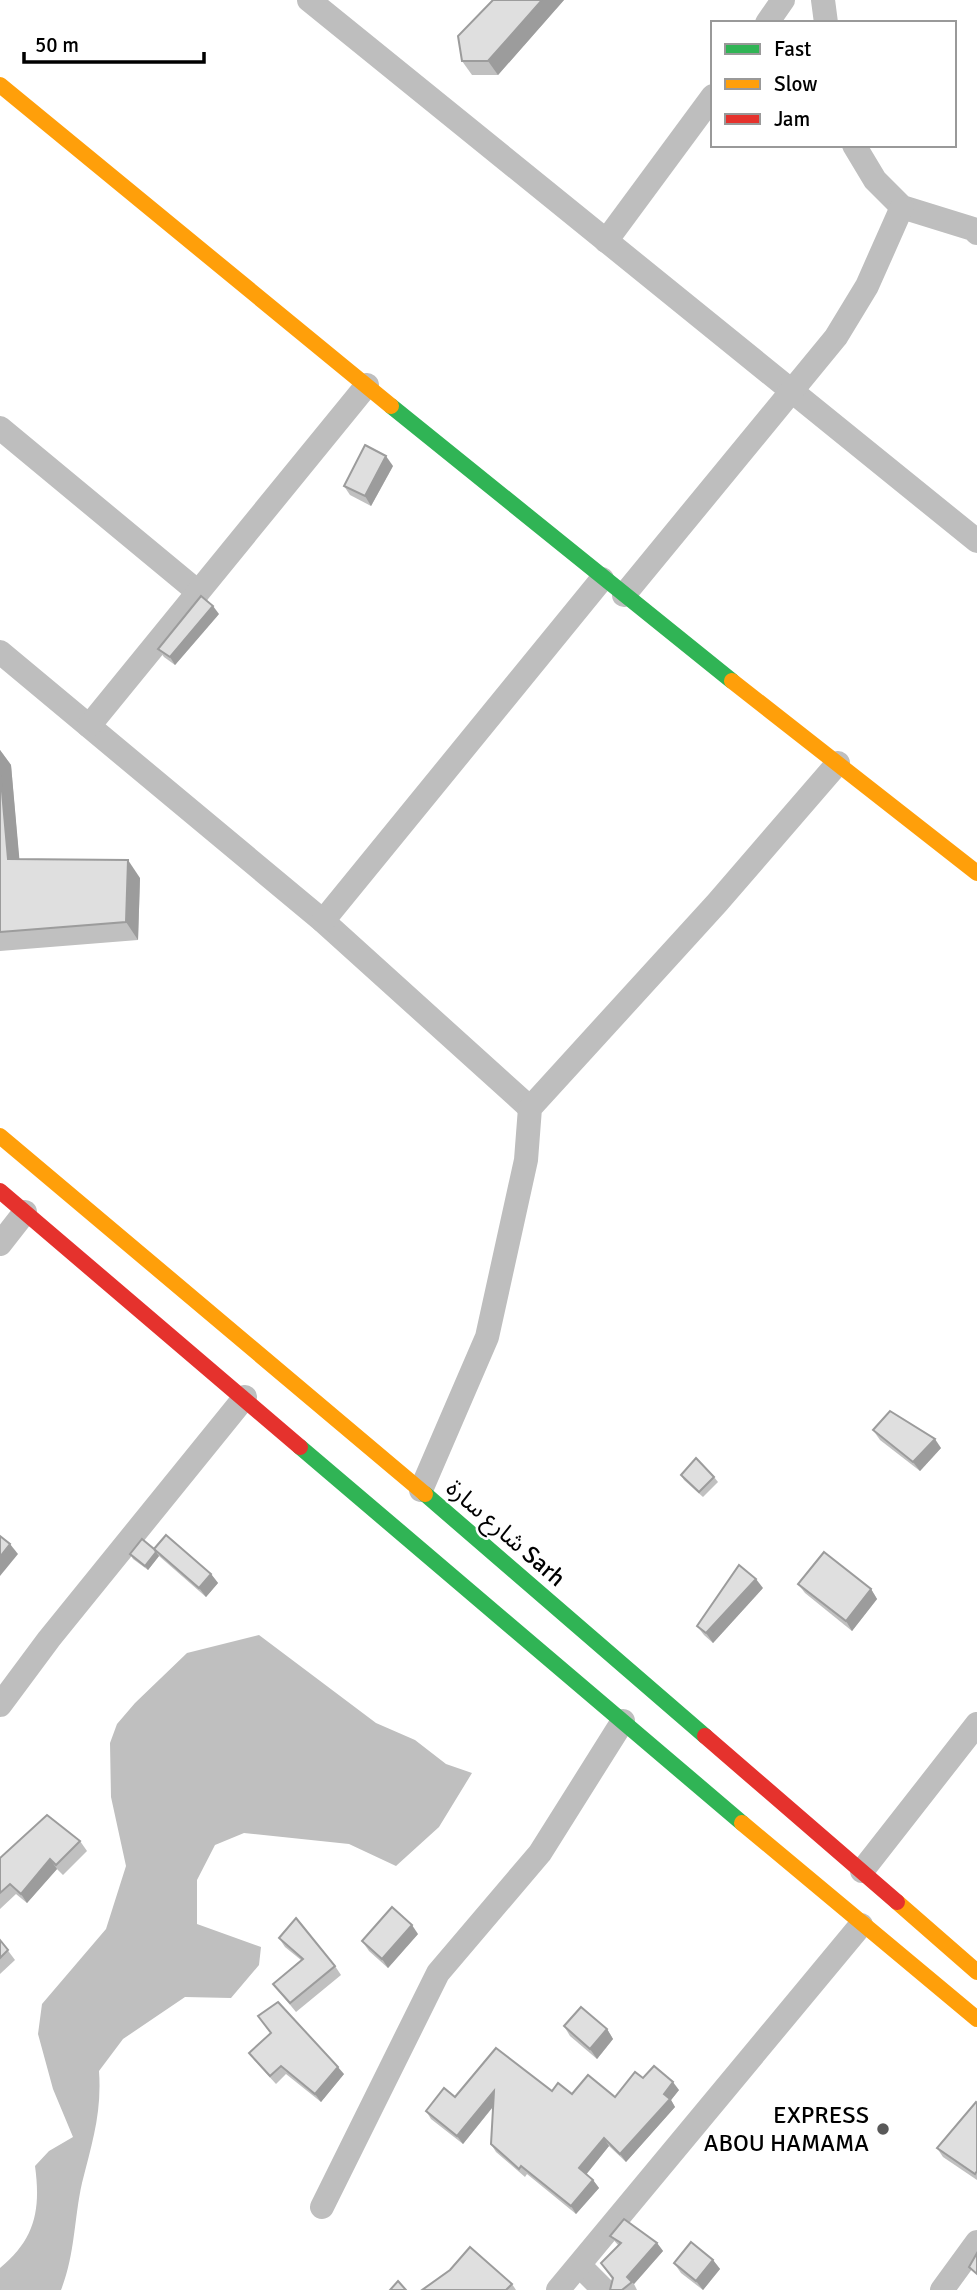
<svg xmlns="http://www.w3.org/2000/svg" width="977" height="2290" font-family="Signika,'Noto Sans Arabic',sans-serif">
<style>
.water{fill:#bfbfbf}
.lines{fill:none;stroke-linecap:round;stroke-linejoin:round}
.street{stroke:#bebebe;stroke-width:24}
.fast{stroke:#30b455;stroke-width:16}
.slow{stroke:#ff9f0a;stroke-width:16}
.jam{stroke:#e5322d;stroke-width:16}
.wall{fill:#c0c0c0}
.shaded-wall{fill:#9c9c9c}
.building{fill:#dfdfdf;stroke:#9c9c9c;stroke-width:2}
.poi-dot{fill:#595959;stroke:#fff;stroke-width:2.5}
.labels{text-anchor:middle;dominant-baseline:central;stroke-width:5;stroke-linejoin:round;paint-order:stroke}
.street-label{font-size:24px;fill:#000;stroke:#fff}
.poi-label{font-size:24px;fill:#000;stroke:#fff;text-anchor:end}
</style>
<rect width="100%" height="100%" fill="#fff"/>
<path class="water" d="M259,1635L376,1723L415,1740L446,1764L472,1773L439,1827L396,1866L349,1844L244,1833L215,1845L197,1880V1924L261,1947L259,1965L231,1998L185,1997L123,2039L99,2071C102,2113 92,2143 82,2183C74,2219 75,2255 61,2290H0V2268C35,2239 41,2210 35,2166L49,2151L73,2137L53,2089L38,2034L42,2004L106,1929L126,1866L111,1797L110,1743L117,1724L135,1703L187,1653Z"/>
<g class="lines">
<g class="street">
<polyline points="309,0 977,541"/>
<polyline points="823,0 826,23"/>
<polyline points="767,23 783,0"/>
<polyline points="854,145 875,180 902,207 973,229 977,233"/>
<polyline points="606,241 713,96"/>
<polyline points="0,428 198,592"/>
<polyline points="624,595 836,337 867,286 902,207"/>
<polyline points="0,652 323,921 530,1108"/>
<polyline points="89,726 367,385"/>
<polyline points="323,921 602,579"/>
<polyline points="0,1244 25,1212"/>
<polyline points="421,1490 487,1337 526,1160 530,1108 717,903 838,763"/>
<polyline points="0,1705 49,1639 245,1397"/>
<polyline points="862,1871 977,1724"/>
<polyline points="322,2207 438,1973 540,1853 623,1721"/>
<polyline points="580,2266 604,2290"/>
<polyline points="558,2290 861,1925"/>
<polyline points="942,2290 977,2242"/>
</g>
<g class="fast">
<polyline points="391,406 732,681"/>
<polyline points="300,1447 742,1823"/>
<polyline points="425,1494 705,1736"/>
</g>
<g class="slow">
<polyline points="0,85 391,406"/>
<polyline points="732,681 977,873"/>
<polyline points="0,1136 425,1494"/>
<polyline points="742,1823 977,2019"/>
<polyline points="897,1902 977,1972"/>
</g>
<g class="jam">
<polyline points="0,1191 300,1447"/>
<polyline points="705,1736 897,1902"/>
</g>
</g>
<g class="wall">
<polygon points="493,0 564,0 498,75 472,75 462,61"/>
<polygon points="393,466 371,506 350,495 344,486"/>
<polygon points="219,614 175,665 164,657 158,649"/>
<polygon points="0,750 11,765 19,859 140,878 138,940 0,951"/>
<polygon points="873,1430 941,1448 920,1471 880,1440"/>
<polygon points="681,1475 714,1477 718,1482 703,1497 684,1480"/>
<polygon points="154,1549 211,1574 218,1583 206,1597 159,1556 148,1570 133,1559 130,1554"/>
<polygon points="798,1584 871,1589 877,1599 852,1631 805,1593"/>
<polygon points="763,1588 713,1643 704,1635 697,1626"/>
<polygon points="80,1841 87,1851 63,1875 57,1869 27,1903 16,1894 0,1909 0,1858"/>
<polygon points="418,1934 388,1968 369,1951 362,1941"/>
<polygon points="279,1938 335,1966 341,1975 296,2012 273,1984 301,1960 285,1947"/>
<polygon points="0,1940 15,1960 0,1974"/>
<polygon points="564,2026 607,2029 613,2039 597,2059 570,2036"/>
<polygon points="249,2053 344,2074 321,2102 286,2074 276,2084 255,2061"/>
<polygon points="643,2078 679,2090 671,2100 675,2107 626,2162 609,2146 586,2174 593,2180 599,2188 576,2214 527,2174 525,2177 496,2152 491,2144 493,2107 463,2144 431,2119 426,2111 455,2097 552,2091 572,2094 615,2097"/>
<polygon points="977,2103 977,2180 943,2157 937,2148"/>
<polygon points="610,2236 657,2243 663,2251 634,2284 637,2290 610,2290 612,2279 601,2263 619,2246"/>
<polygon points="713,2260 720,2269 703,2290 681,2273 674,2263"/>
<polygon points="512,2284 516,2290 422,2290"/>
</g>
<g class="shaded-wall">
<polygon points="542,0 564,0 498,75 488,61"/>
<polygon points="386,456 393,466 371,506 365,496"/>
<polygon points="213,606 219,614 175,665 170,657"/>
<polygon points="0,750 11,765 21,877 8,859 0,769"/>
<polygon points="128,860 140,878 138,940 126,922"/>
<polygon points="935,1439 941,1448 920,1471 913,1462"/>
<polygon points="10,1544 18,1554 0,1576 0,1557"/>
<polygon points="156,1552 159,1556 148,1570 145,1566"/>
<polygon points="211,1574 218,1583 206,1597 199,1588"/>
<polygon points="756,1579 763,1588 713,1643 706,1633"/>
<polygon points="871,1589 877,1599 852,1631 846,1621"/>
<polygon points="50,1859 57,1869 27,1903 21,1894"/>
<polygon points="412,1925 418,1934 388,1968 382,1959"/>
<polygon points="607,2029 613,2039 597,2059 590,2049"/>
<polygon points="338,2067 344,2074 321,2102 315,2094"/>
<polygon points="673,2082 679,2090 671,2100 675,2107 626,2162 620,2154"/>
<polygon points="494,2091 499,2099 463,2144 457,2136"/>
<polygon points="604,2138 609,2146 585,2176 579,2168"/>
<polygon points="593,2180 599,2188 576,2214 571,2206"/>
<polygon points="657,2243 663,2251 634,2284 627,2277"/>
<polygon points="713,2260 720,2269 703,2290 696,2281"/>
</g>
<g class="building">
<polygon points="493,0 542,0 488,61 462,61 458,36"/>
<polygon points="365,445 386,456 365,496 344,486"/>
<polygon points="201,596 213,606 170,657 158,649"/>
<polygon points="0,769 8,859 128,860 126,922 0,932"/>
<polygon points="890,1411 935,1439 913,1462 873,1430"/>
<polygon points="696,1458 714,1477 699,1492 681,1475"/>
<polygon points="166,1535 211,1574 199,1588 154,1549"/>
<polygon points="0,1536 10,1544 0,1557"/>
<polygon points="142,1539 154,1549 156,1552 145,1566 130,1554"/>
<polygon points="824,1552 871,1589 846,1621 798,1584"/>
<polygon points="739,1565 756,1579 706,1633 697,1626"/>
<polygon points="47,1815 80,1841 56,1865 50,1859 21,1894 10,1884 0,1893 0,1858"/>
<polygon points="392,1907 412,1925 382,1959 362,1941"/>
<polygon points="296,1918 335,1966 290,2003 273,1984 303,1959 279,1938"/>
<polygon points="0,1940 8,1950 0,1958"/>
<polygon points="278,2002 338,2067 315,2094 281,2066 270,2076 249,2053 271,2033 258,2016"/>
<polygon points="581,2007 607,2029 590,2049 564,2026"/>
<polygon points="496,2048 552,2091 558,2083 572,2094 588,2075 615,2097 635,2072 643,2078 654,2066 673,2082 664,2094 670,2099 620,2154 604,2138 579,2168 593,2180 571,2206 521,2166 519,2169 491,2144 494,2091 457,2136 426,2111 444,2088 455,2097"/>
<polygon points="976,2102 977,2103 977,2171 975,2174 937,2148"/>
<polygon points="624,2219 657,2243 627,2277 632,2282 622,2290 610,2290 613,2278 601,2263 621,2243 610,2236"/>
<polygon points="691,2242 713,2260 696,2281 674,2263"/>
<polygon points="470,2247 512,2284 506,2290 422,2290 450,2270"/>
<polygon points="977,2253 977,2274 969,2267"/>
<polygon points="398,2281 406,2290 390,2290"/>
</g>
<circle class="poi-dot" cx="883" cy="2129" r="7"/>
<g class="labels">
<g class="street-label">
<text transform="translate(506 1533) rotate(41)">شارع سارة Sarh</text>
</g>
<g class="poi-label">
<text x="869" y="2115">EXPRESS<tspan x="869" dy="28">ABOU HAMAMA</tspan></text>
</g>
</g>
<rect x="711" y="21" width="245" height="126" fill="#ffffff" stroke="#999999" stroke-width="2"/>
<rect x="725" y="44" width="35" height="10" fill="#30b455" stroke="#999999" stroke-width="2"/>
<text x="774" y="56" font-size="21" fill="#000000">Fast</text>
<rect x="725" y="79" width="35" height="10" fill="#ff9f0a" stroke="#999999" stroke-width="2"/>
<text x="774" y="91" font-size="21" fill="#000000">Slow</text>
<rect x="725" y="114" width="35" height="10" fill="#e5322d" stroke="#999999" stroke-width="2"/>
<text x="774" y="126" font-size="21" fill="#000000">Jam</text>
<path d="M24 52v10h180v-10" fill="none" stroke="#000000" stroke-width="3.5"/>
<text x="35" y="52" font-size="21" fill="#000000" stroke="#ffffff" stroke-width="5" paint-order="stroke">50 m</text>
</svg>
